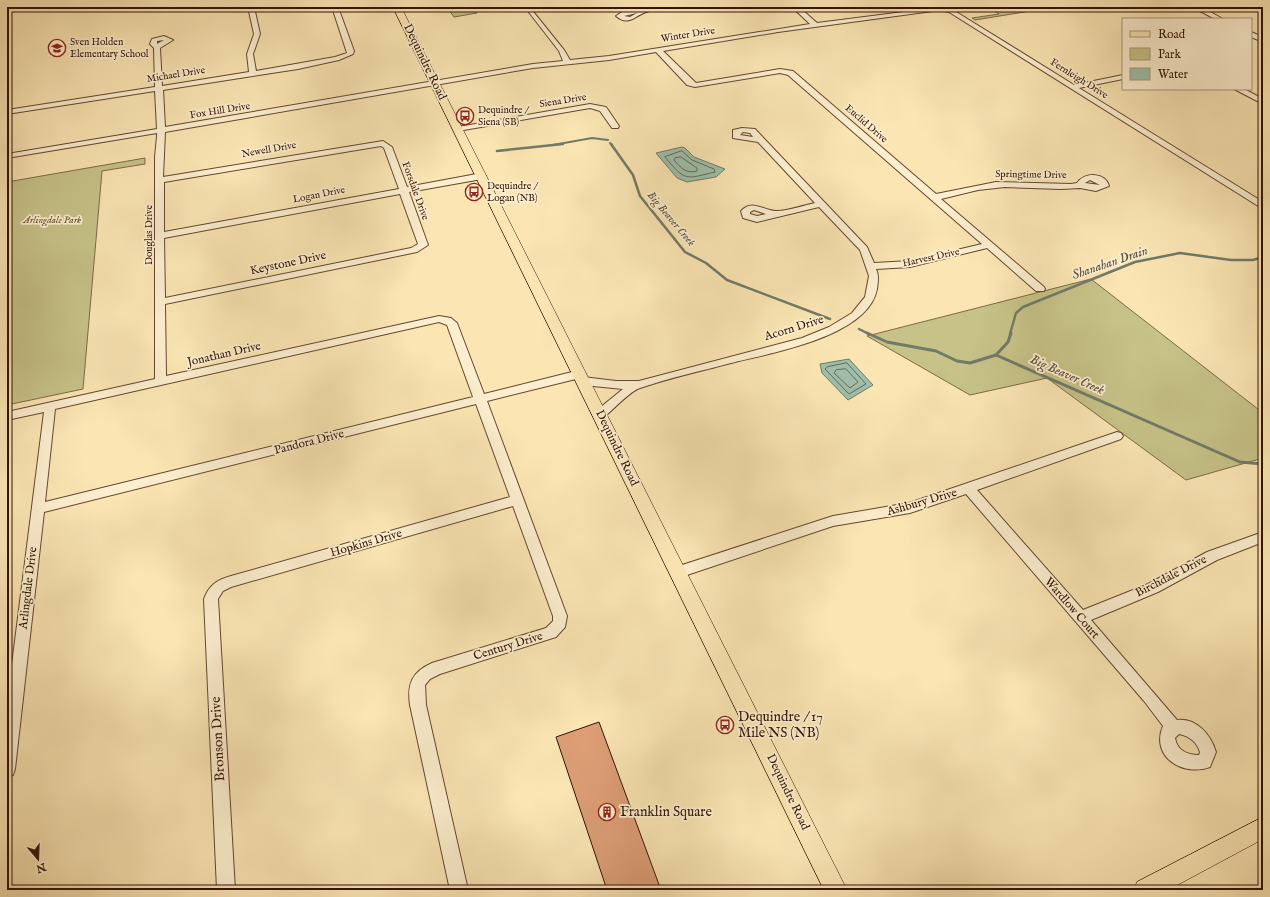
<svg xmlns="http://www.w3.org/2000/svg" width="1270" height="897" font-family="'IM FELL English',serif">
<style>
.green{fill:#c6c288;stroke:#7c6a46}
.water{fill:#9ebfab;stroke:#727a68}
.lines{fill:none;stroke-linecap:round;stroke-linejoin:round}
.shore{stroke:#686857;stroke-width:1}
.stream-far2{stroke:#727a68;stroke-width:2}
.stream-far1{stroke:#727a68;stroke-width:2.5}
.stream{stroke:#727a68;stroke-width:3}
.building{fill:#dd9e76;stroke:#311203}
.minor-casing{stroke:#63472f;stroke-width:2}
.major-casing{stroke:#311203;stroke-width:1}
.minor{fill:#fceece;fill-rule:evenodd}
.major{fill:#fae5b3;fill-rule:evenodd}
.labels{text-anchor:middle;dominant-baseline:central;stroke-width:3.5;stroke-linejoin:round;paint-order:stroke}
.far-street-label{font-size:10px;fill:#311203;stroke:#fceece}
.far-poi-label{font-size:10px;fill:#311203;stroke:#fceece;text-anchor:start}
.far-park-label{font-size:10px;font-style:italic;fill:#655032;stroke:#fceece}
.far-water-label{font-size:11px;font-style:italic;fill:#574f3e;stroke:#fceece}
.street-label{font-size:12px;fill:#311203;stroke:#fceece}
.water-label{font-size:13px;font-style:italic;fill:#574f3e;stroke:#fceece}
.near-poi-label{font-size:14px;fill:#311203;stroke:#fceece;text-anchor:start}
.near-street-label{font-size:14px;fill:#311203;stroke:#fceece}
</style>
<rect width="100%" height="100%" fill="#fae5b3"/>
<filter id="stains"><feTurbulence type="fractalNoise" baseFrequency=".005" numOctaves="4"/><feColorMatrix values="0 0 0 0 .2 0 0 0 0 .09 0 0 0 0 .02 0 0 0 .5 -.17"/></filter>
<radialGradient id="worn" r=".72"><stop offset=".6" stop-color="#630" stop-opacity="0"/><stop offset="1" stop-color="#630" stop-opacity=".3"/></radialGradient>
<g class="green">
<polygon points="473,7 477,13 454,17 449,10"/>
<polygon points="988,7 1055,7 975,20 972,18 999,14"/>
<polygon points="145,158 145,164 102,171 83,389 7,405 7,182"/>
<polygon points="1091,279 1263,413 1263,458 1186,480 1047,378 970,395 867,336"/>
</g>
<g class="water">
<polygon points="682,147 685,148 694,157 725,169 716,177 687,182 677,178 656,153"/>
<polygon points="849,359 873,385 848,400 822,373 820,364"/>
</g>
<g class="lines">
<g class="shore">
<path d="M682,151L692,160L714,169L715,172C685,179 686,182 665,157Z"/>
<path d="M681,157L697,168V171C686,174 681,168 674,160L675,158Z"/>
<polygon points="847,363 866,384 849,394 825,369 827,367"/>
<polygon points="846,369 858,382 850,388 834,373 836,370"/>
</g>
<g class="stream-far2">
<polyline points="610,143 612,145"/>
<polyline points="553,145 592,138 608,140"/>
</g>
<g class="stream-far1">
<polyline points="611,144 633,175 640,196 685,252 706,263 727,280 830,319"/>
<polyline points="497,151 563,144"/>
<polyline points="859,329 869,334"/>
<polyline points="1010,334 1016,313 1023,307 1135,262 1180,253 1231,260 1253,260 1263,257"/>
</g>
<g class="stream">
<polyline points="867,333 887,342 936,351 957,361 970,363 996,355 1240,462 1263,464"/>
<polyline points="996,355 1008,342 1011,333"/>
</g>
</g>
<polygon class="building" points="599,722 661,890 607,890 556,737"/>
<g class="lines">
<defs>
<g id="minor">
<path d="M248,7H254L260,34L253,54L256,71L335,57L347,53L332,7H338L354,51L353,54L339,60L298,69L163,90L165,127L533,64L563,61L559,51L528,11L531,9L564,50L570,60L609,56L810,24L792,7H799L817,23L943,7L953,10L1074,85L1123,75V79L1079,88L1263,202V209L949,12L940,10L778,32L663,51L696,83L780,69L793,71L936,194L996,182L1071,184L1077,183C1085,171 1106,173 1109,186L1096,191L1080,188L1061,189L1005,187L978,190L941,199L1044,287L1045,289L1044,291H1036L987,248L910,267L876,269C879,276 878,281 877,289C868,337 770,353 731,363C701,371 669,378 640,388C630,391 613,410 604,417H596L594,414L596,411L623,389L583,385L577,381L579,378L583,377L616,381H639L802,338L829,327L852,313L865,297L869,276L860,250L819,207L757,222L743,218L741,211C752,199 762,210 775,211C785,212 805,205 815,203L758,142L733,138V130L742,128L755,129L867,247L874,263L910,261L982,244L788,75L780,73L695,87L687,85L656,52L609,60L533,68L165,132L163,177L383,141L392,147L407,187L482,173L486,176L482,179L409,192L428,245L417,252L165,304L166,376L439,316L451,318L457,323L484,394L580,370L586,374L580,378L487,401L567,616L565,627L556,637L440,674L430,679L425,685L426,705L468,890H450L410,705C407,684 412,672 432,663L546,628L553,621V616L513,506L231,587L223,591L218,599L235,890H217L204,599C209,585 217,580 231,576L510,497L476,404L44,512L15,769L13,775L7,777V704L44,412L7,420V412L155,379V157L157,136V133L7,158V154L157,129L155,91L7,114V110L155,87L154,48L150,44L152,39L164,36L173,40L160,48L162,86L249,72L247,54L254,34ZM164,40L157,44V41ZM743,132L750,133L753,137L740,135ZM381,146L384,148L399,189L164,232V182ZM1090,180L1100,185L1085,183ZM400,194L418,244L411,248L165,298L164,238ZM754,210L766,214L757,216L750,214V212ZM439,322L447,325L473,397L45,502L55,409Z"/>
<path d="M654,7H674C667,12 655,8 646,12C636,15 628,27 616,16L625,10ZM637,13L630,17L624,16Z"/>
<polygon points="1200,7 1206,7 1205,9 1223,19 1215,19 1200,11"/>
<polygon points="1251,32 1263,37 1263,42 1251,37"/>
<polygon points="1234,89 1244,89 1263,99 1263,104"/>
<polygon points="590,104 606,107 619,126 618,128 612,128 600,111 590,108 458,131 454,129 458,127"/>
<path d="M1117,432L1121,433L1123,436L1121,439L977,490L1083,610L1148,584L1207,552L1263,532V542L1217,560L1158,592L1091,620L1177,720C1197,718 1211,735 1216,752L1210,767C1183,777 1150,757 1163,726L1144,701L966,494L910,513L833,526L678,578L673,576L671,572L673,568L833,516L909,503ZM1179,734C1189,736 1197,742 1200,752L1199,755C1187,755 1177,750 1175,738Z"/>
</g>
<g id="major">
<polygon points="393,7 401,7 847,890 824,890"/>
<polygon points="1263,817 1263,839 1168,890 1134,890 1137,882"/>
</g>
</defs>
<use href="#minor" class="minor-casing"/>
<use href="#major" class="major-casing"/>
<use href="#minor" class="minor"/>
<use href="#major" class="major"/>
</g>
<defs>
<symbol id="school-ring" viewBox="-11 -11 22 22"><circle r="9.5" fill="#fceece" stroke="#8f2418" stroke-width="1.5"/><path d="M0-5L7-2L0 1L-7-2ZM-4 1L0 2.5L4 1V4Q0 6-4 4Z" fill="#8f2418"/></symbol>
<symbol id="bus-ring" viewBox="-11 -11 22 22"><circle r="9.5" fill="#fceece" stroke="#8f2418" stroke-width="1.5"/><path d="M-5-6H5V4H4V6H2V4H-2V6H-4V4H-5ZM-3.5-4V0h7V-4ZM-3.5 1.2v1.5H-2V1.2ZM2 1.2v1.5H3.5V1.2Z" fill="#8f2418"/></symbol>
<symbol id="building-ring" viewBox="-11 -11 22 22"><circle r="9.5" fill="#fceece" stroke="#8f2418" stroke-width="1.5"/><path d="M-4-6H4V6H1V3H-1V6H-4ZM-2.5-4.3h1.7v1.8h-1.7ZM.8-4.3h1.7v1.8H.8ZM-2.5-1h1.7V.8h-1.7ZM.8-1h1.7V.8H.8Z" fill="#8f2418"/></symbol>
</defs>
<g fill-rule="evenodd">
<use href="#school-ring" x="47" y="38" width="20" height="20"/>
<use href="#bus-ring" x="455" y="106" width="20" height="20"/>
<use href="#bus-ring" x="464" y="182" width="20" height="20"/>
<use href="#bus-ring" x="715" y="715" width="20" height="20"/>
<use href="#building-ring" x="597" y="802" width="20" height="20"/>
</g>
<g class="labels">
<g class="far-street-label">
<text transform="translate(688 35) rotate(-9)">Winter Drive</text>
<text transform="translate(176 75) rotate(-9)">Michael Drive</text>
<text transform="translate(1079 79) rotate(32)">Fernleigh Drive</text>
<text transform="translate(563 101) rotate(-9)">Siena Drive</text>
<text transform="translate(220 111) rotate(-9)">Fox Hill Drive</text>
<text transform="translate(866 124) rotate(41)">Euclid Drive</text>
<text transform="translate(269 150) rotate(-10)">Newell Drive</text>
<text transform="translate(1031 175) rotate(1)">Springtime Drive</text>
<text transform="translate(415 191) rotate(70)">Forsdale Drive</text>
<text transform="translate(319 195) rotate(-11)">Logan Drive</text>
<text transform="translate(149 235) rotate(-90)">Douglas Drive</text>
<text transform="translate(931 258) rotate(-12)">Harvest Drive</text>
</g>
<g class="far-poi-label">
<text x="70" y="42">Sven Holden<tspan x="70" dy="12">Elementary School</tspan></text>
<text x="478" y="110">Dequindre /<tspan x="478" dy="12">Siena (SB)</tspan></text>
<text x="487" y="186">Dequindre /<tspan x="487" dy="12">Logan (NB)</tspan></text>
</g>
<g class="far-park-label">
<text x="52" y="220">Arlingdale Park</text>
</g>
<g class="far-water-label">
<text transform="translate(671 219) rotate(50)">Big Beaver Creek</text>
</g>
<g class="street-label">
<text transform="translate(425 62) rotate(64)">Dequindre Road</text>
<text transform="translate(288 263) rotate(-12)">Keystone Drive</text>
<text transform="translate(794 328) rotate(-17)">Acorn Drive</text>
<text transform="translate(224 354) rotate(-13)">Jonathan Drive</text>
<text transform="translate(309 442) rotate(-14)">Pandora Drive</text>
<text transform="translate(617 448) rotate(64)">Dequindre Road</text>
<text transform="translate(922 502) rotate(-16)">Ashbury Drive</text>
<text transform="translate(366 543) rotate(-16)">Hopkins Drive</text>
<text transform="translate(1171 576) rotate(-27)">Birchdale Drive</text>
<text transform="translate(28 588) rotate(-83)">Arlingdale Drive</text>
<text transform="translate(1072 608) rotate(49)">Wardlow Court</text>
<text transform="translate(508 646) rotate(-17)">Century Drive</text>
<text transform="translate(788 792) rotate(64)">Dequindre Road</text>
</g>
<g class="water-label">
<text transform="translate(1110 263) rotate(-19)">Shanahan Drain</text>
<text transform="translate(1067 375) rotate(24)">Big Beaver Creek</text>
</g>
<g class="near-poi-label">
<text x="738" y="717">Dequindre / 17<tspan x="738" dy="16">Mile NS (NB)</tspan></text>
<text x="620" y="812">Franklin Square</text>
</g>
<g class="near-street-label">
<text transform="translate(218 739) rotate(-93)">Bronson Drive</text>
</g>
</g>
<rect width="1270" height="897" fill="none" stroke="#fae5b3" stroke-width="24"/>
<rect x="8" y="8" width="1254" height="881" fill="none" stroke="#311203" stroke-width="2"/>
<rect x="12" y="12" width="1246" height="873" fill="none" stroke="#311203"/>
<rect x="1122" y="18" width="130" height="72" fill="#fceece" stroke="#ab967d"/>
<rect x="1130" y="31" width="20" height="6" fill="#fae5b3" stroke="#ab967d"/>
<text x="1158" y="38" font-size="12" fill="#311203">Road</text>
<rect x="1130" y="48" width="20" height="12" fill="#c6c288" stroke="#ab967d"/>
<text x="1158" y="58" font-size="12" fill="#311203">Park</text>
<rect x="1130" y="68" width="20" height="12" fill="#9ebfab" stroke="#ab967d"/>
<text x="1158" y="78" font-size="12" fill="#311203">Water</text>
<g transform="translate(38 859) rotate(161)" stroke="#fceece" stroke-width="3" paint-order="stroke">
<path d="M0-3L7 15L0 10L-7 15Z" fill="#311203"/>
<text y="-6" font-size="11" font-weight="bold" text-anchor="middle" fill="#311203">N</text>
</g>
<rect width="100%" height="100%" filter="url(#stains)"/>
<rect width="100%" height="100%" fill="url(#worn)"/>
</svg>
